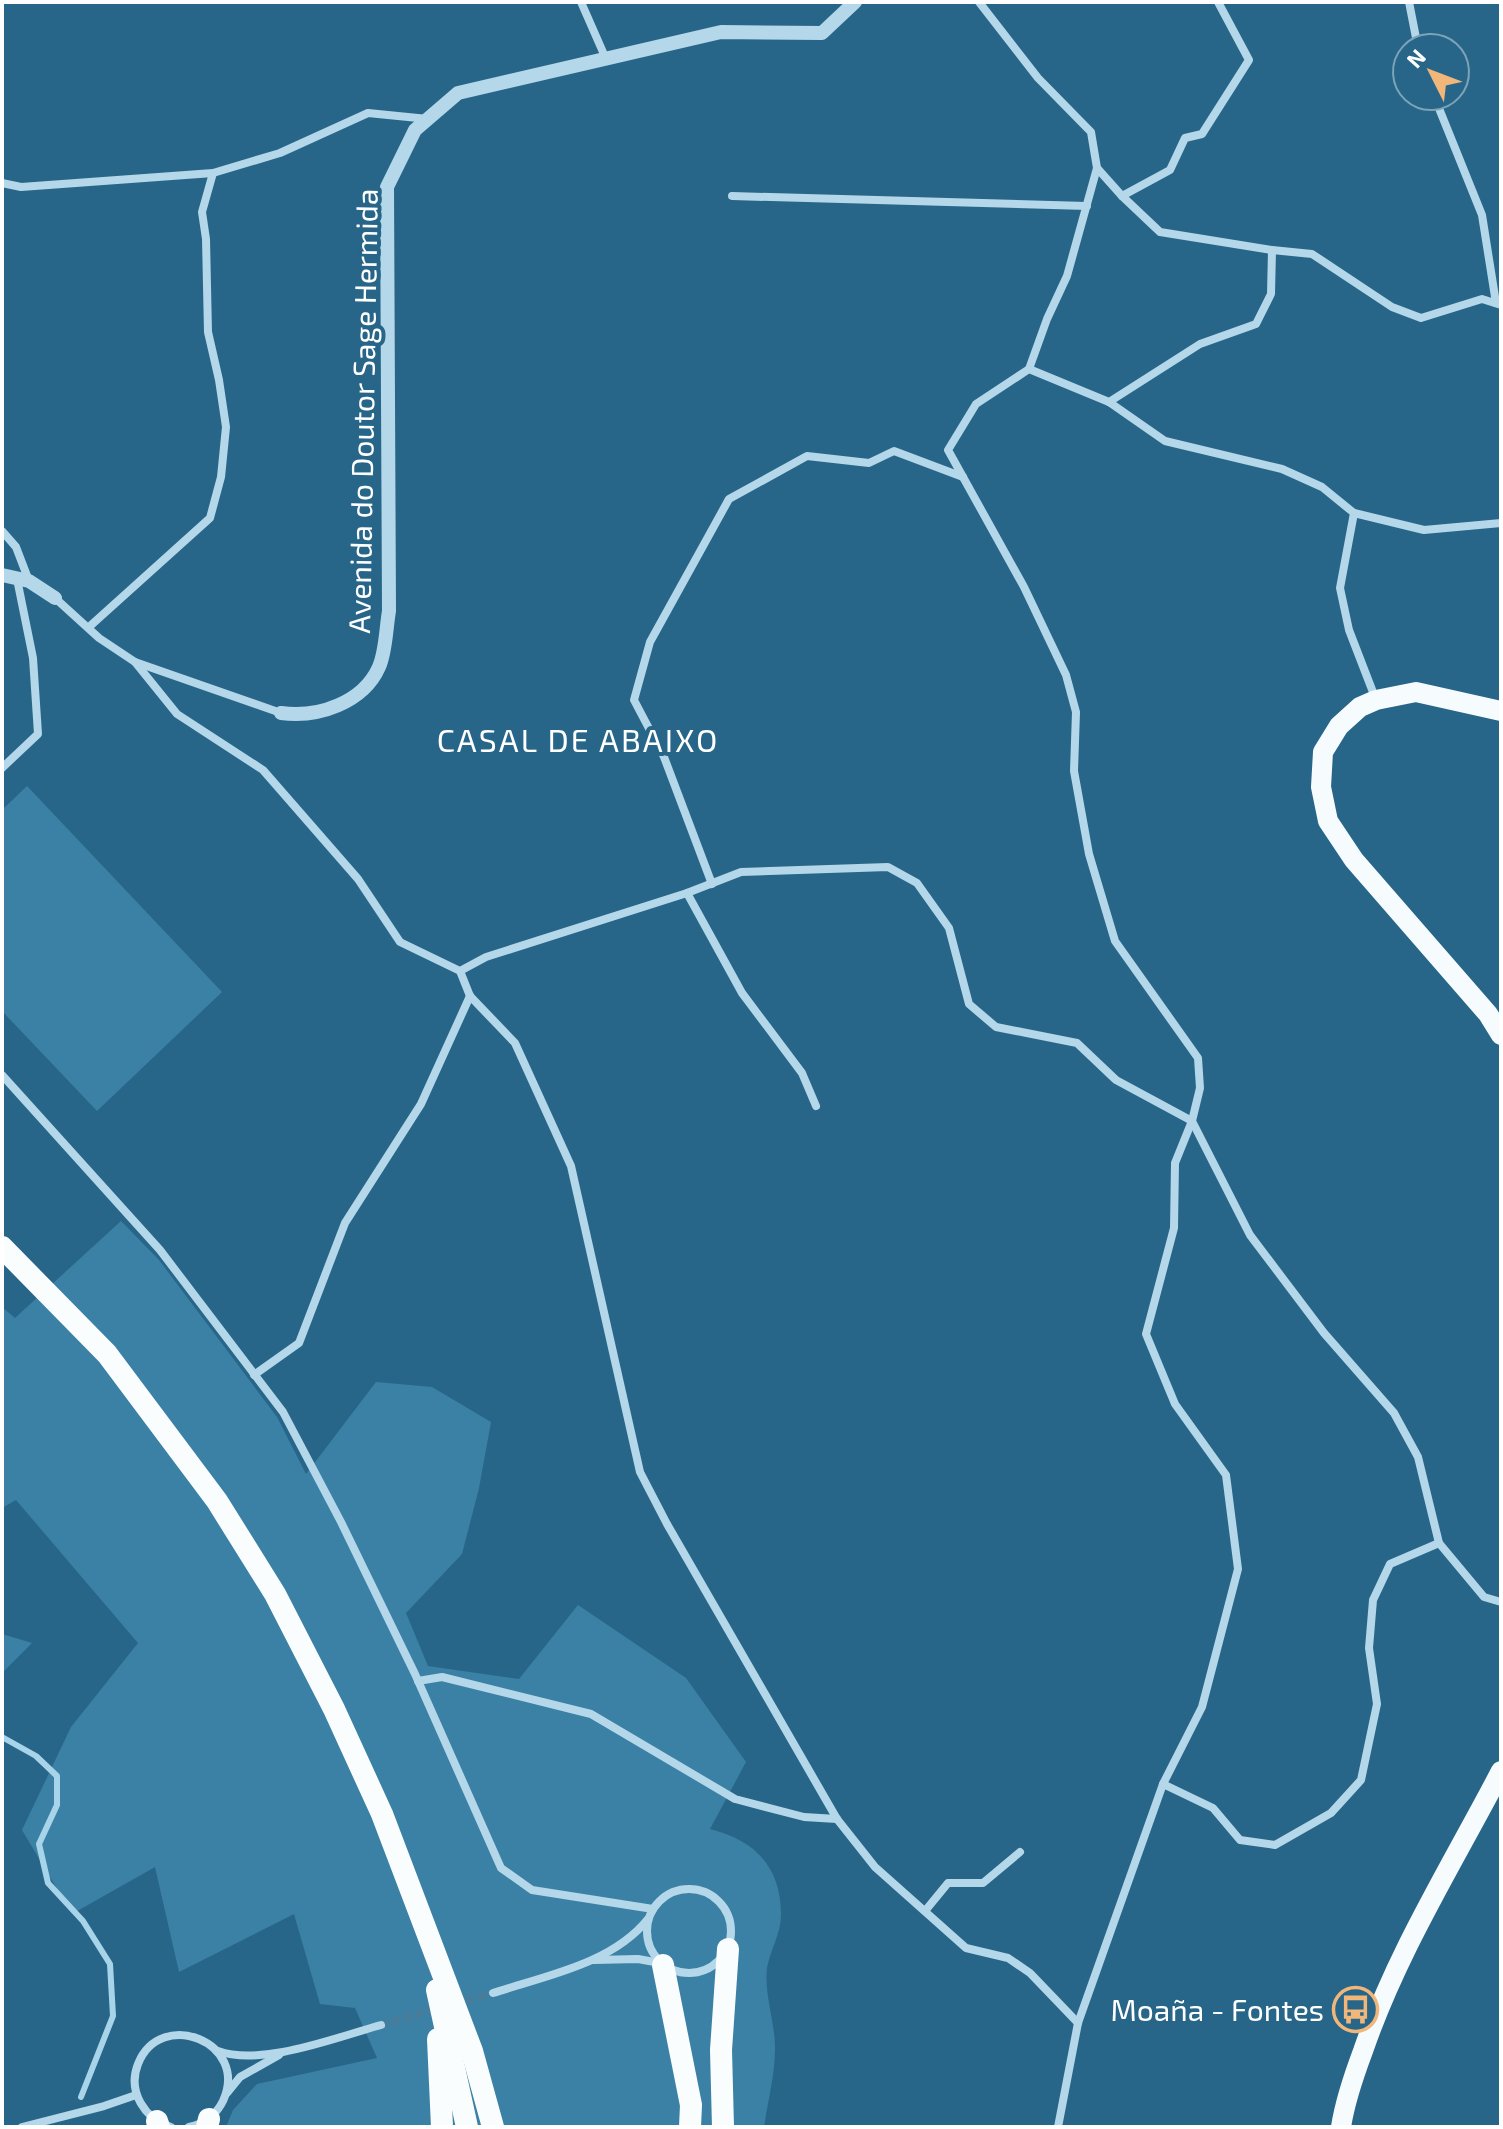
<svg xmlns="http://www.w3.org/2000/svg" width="1503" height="2129" font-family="'Exo 2',sans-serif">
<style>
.green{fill:#3b81a5}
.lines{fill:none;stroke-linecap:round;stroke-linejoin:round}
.stream{stroke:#a8d4e9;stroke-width:6}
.minor-tunnel{stroke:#477d9b;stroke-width:8;stroke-dasharray:8 4;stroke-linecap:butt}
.minor{stroke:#b4d7e9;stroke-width:8}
.tertiary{stroke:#b4d7e9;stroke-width:14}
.primary{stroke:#f6fbfe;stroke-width:20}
.trunk{stroke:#fafdfe;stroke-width:22}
.labels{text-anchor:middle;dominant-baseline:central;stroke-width:8;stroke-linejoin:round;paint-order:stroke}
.street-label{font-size:30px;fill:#fff;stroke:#276689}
.poi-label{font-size:30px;fill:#fff;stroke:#276689;text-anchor:end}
.neighbourhood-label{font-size:32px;letter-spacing:2px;fill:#fff;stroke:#276689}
</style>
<rect width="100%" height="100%" fill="#276689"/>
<g class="green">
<polygon points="27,786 222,992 97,1111 2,1011 2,810"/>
<path d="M121,1221L159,1260L277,1417L306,1474L376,1382L432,1387L491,1422L479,1488L462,1554L406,1613L428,1666L519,1679L578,1605L686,1678L746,1762L710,1829C754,1840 781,1866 781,1915C781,1933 770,1951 767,1968C764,1994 775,2022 775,2048C775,2074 768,2101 764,2127H226L233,2110L257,2084L377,2058L355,2008L320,2004L294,1914L179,1972L155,1867L72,1914L22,1830L71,1727L138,1643L16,1500L2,1508V1307L15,1318Z"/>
<polygon points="2,1634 32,1643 2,1673"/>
</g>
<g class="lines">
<polyline class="stream" points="2,1737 36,1756 57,1776 57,1805 39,1844 48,1883 83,1921 110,1964 113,2016 81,2097"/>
<g class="minor-tunnel">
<polyline points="455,2004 493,1993"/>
<polyline points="381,2025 438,2008"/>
</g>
<g class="minor">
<polyline points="581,2 606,59"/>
<polyline points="979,2 1038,78 1091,132 1097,168 1122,196 1160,232 1272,250 1312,254 1392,307 1421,318 1482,299 1501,305"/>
<polyline points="1409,2 1418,48"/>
<polyline points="1434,96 1482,215 1496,303"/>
<polyline points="1097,168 1067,276 1047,319 1029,369 1109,402 1165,441 1282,469 1322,487 1354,513 1340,588 1349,630 1376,700"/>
<polyline points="2,183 21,187 213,173 280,153 368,113 428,119"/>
<polyline points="732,196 1087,206"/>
<polyline points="1122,196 1170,170 1185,138 1202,134 1249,60 1218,2"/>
<polyline points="1029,369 976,404 948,450 1024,587 1066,675 1076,712 1074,771 1089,854 1115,941 1198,1058 1200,1088 1192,1121 1250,1235 1324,1333 1394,1413 1418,1457 1439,1543 1484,1597 1501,1602"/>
<polyline points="1109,402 1200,344 1256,324 1271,294 1272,250"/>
<polyline points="1354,513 1424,530 1501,523"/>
<polyline points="2,531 16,547 29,581"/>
<polyline points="55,598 99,638 135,662 281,713"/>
<polyline points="89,627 210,518 221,477 226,427 219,380 208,332 206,239 202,212 213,173"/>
<polyline points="135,662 177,714 263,770 358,879 400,942 460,971 470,996 515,1043 571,1166 640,1472 667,1524 837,1819 875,1867 966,1948 1008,1958 1030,1973 1078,2023"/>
<polyline points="2,768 38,734 33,658 17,579"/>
<polyline points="712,884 664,757 634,700 650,642 729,499 807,456 869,463 894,451 963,477"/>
<polyline points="687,893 742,993 802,1073 816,1106"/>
<polyline points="460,971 486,957 687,893 741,872 888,867 917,883 949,928 969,1004 996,1027 1077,1043 1116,1080 1192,1121 1175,1163 1174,1228 1146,1334 1175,1404 1226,1475 1238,1569 1202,1707 1163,1784 1078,2023 1058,2127"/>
<polyline points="2,1075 160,1250 283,1412 341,1522 415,1674 501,1868 532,1890 653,1909"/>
<polyline points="254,1375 299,1343 345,1223 421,1104 470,996"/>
<polyline points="418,1681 442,1677 591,1714 735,1799 804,1817 837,1819"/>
<polyline points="1163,1784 1213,1808 1240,1840 1275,1845 1331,1813 1361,1780 1377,1704 1369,1648 1373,1600 1390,1564 1439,1543"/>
<circle cx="689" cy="1931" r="42"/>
<polyline points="925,1911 948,1883 983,1883 1020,1852"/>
<polyline points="594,1960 638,1959 660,1963"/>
<path d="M493,1993C545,1976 612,1964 648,1919"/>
<path d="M218,2051C262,2067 337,2037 381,2025"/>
<polyline points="227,2093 240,2077 279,2055"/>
<polyline points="22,2127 104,2106 136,2095"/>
<path d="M171,2127C145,2119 127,2092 138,2064C160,2007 250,2042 223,2101C216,2115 204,2124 189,2127"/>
</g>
<g class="tertiary">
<polyline points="2,575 29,581 55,598"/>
<path d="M281,713C318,718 363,703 379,667C386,651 386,628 389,611L387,187L415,130L458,93L721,32L822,33L855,2"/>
</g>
<g class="primary">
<polyline points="1501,711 1416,692 1376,700 1360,707 1339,726 1323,752 1321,787 1328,821 1354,860 1488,1014 1501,1035"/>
<path d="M1341,2127C1345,2101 1354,2075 1363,2051C1397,1952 1453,1863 1501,1771"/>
</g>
<g class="trunk">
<polyline points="2,1247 107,1354 217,1501 275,1594 334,1709 382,1814 472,2051 493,2127"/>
<polyline points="663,1965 691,2105 690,2127"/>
<polyline points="437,1990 467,2127"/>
<polyline points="438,2039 442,2127"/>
<polyline points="157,2121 159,2127"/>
<polyline points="207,2127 209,2119"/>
<polyline points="723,2127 721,2050 728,1949"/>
</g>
</g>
<defs>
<symbol id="bus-ring" viewBox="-11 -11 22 22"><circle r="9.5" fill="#276689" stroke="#f1b679" stroke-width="1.5"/><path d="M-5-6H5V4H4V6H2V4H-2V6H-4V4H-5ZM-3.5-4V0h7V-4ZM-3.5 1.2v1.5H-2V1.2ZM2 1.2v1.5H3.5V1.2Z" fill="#f1b679"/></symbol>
</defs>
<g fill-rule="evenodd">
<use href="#bus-ring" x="1330" y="1984" width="51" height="51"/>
</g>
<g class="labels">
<g class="street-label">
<text transform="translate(362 411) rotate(-89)">Avenida do Doutor Sage Hermida</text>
</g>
<g class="poi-label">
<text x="1324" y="2009">Moaña - Fontes</text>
</g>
<g class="neighbourhood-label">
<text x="578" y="739">CASAL DE ABAIXO</text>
</g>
</g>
<rect width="1503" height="2129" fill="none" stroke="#ffffff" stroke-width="8"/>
<g transform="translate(1431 72) rotate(312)"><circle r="38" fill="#276689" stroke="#7da3b8" stroke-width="2"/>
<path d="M0-6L14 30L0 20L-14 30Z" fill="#f1b679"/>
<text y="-12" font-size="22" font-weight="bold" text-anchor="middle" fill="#ffffff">N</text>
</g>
</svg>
